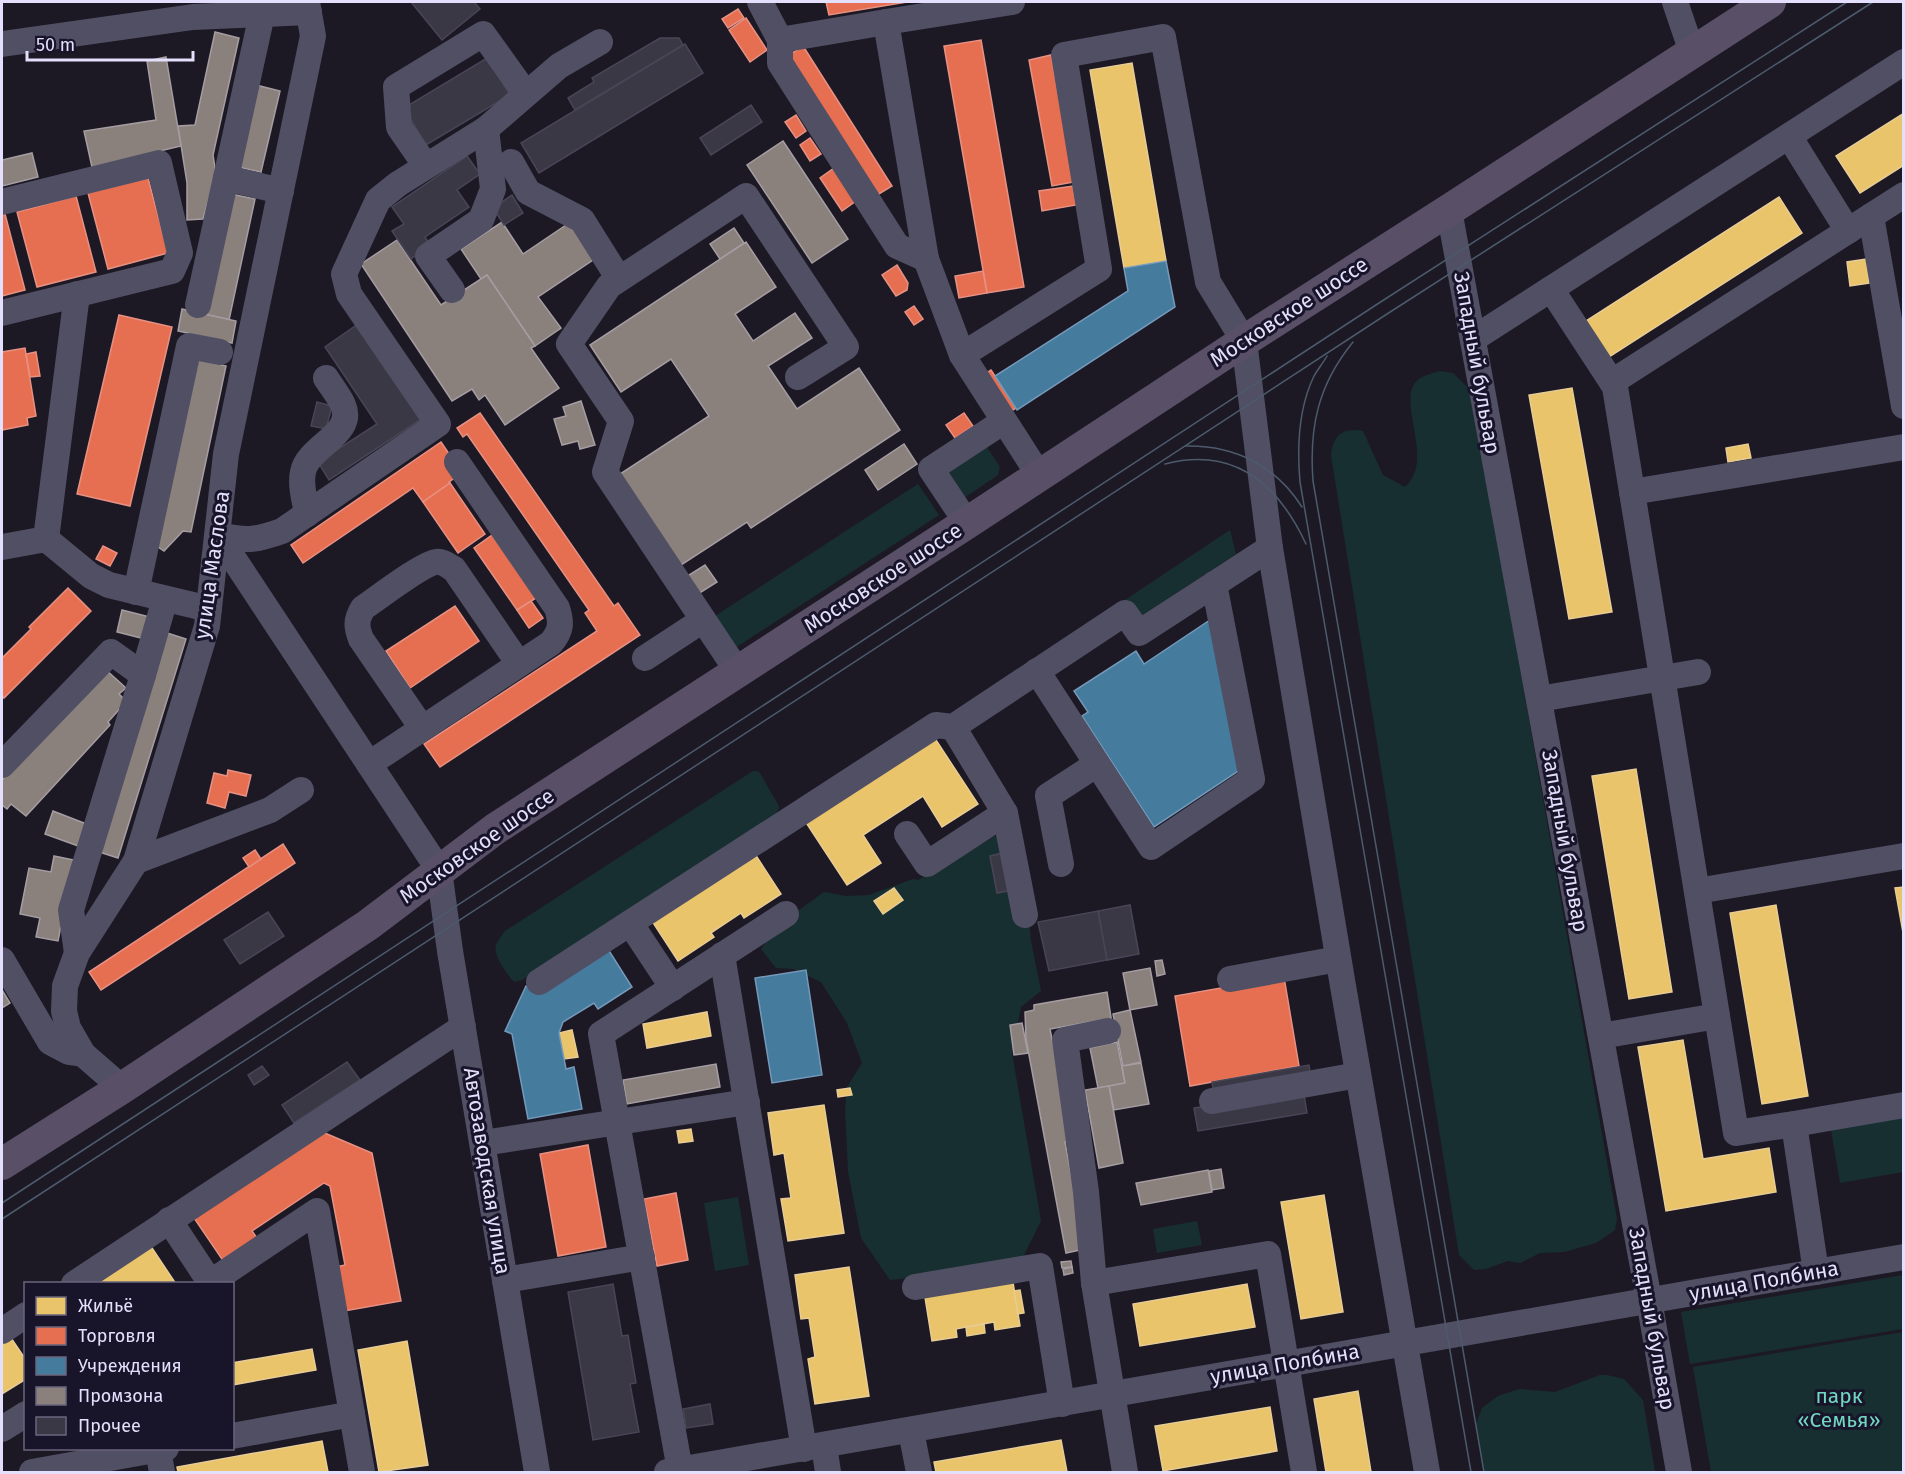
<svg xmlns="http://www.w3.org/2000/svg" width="1905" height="1474" font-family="'Fira Sans',sans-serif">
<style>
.green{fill:#182f31}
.homes{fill:#e9c46a;stroke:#e8cc96;stroke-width:1.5}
.shops{fill:#e76f51;stroke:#e69184;stroke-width:1.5}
.public{fill:#457b9d;stroke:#7599ba;stroke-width:1.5}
.industry{fill:#8a817c;stroke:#a59da2;stroke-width:1.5}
.building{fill:#3b3846;stroke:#494557;stroke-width:1.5}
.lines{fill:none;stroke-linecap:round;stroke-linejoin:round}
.minor{stroke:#514f64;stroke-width:26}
.major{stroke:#595068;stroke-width:32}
.tram{stroke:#4c5b6c;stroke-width:1.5}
.labels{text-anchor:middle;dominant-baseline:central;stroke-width:6;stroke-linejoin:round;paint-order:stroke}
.street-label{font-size:21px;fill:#e4dffc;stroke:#18142a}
.park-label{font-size:21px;fill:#71d7c2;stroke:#18142a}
</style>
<rect width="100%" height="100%" fill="#1c1925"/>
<g class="green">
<path d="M1440,371L1453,373L1471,391L1617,1219L1615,1230L1596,1243L1564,1252L1540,1253L1520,1263L1508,1261L1486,1269L1474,1270L1459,1255L1331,455C1333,435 1343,427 1363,431L1383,475L1405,487C1435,460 1398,404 1415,383C1421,375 1431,374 1440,371Z"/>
<polygon points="983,441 1000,467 998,475 961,500 941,469"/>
<polygon points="918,484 939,515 735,648 715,616"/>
<polygon points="1230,530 1236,554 1137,619 1125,600"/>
<path d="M753,771H758L761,775L779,806L778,811L774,816L522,980L514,982C507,974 493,956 496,945C498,940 502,935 505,931Z"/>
<polygon points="997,835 1028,906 1031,941 1041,991 1021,1007 1012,1053 1041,1221 1022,1259 948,1274 890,1280 861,1238 848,1171 845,1110 847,1087 862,1063 847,1023 821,982 793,969 776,968 761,949 781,923 824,892 846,896 869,895 913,879 918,880"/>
<polygon points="1903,1116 1903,1172 1840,1183 1831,1130"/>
<polygon points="738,1197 749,1265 715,1271 704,1203"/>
<polygon points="1197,1221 1202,1245 1157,1253 1153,1229"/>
<polygon points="1903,1275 1903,1329 1690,1364 1681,1312"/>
<polygon points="1903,1332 1903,1472 1711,1472 1693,1367"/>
<polygon points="1600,1375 1607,1375 1624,1379 1643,1400 1655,1472 1485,1472 1476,1424 1482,1408 1498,1396 1519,1389 1555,1392"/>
</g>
<g class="homes">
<polygon points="1132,63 1166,261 1124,268 1090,70"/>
<polygon points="1904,113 1904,165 1860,193 1836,156"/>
<polygon points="1779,197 1802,233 1609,357 1586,321"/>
<polygon points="1866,259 1869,283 1850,286 1847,262"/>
<polygon points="1572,388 1612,612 1569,619 1529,395"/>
<polygon points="1748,444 1751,458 1728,462 1726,448"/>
<polygon points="932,734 978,804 942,827 923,796 863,835 881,863 847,885 803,818"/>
<polygon points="1636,769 1672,992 1629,999 1592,776"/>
<polygon points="753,851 781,894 744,918 741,913 711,933 714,937 678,961 650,918"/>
<polygon points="1904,887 1904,938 1895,888"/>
<polygon points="894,888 903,900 883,914 874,901"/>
<polygon points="1776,905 1808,1096 1762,1104 1730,913"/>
<polygon points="707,1012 711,1036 647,1048 643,1024"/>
<polygon points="572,1030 578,1057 564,1059 559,1033"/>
<polygon points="1683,1040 1703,1159 1769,1148 1776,1192 1666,1211 1638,1047"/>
<polygon points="850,1088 852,1095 838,1097 837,1090"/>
<polygon points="824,1105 844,1233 788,1241 781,1199 791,1198 784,1153 774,1155 768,1113"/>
<polygon points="691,1129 693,1141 679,1143 677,1131"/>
<polygon points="1324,1195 1343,1312 1301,1319 1281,1202"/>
<polygon points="148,1242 176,1284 85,1284"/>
<polygon points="849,1267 869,1396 815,1404 808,1359 815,1357 809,1318 801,1319 795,1275"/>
<polygon points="1012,1276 1020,1326 995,1330 994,1322 966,1327 956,1329 957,1337 932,1341 924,1291"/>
<polygon points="1247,1284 1255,1327 1140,1346 1133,1304"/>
<polygon points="1020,1290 1024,1313 1018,1314 1014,1291"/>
<polygon points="984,1324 985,1333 967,1336 966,1327"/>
<polygon points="9,1335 26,1360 26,1379 2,1394 2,1340"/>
<polygon points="407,1341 428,1465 379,1472 358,1350"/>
<polygon points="312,1349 316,1370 232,1385 232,1363"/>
<polygon points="1358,1391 1371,1472 1326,1472 1314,1399"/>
<polygon points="1270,1407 1277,1451 1163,1471 1155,1426"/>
<polygon points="1061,1440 1067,1472 936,1472 934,1462"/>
<polygon points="322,1441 328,1472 178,1472 177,1467"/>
</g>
<g class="shops">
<polygon points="826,2 907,2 829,15"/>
<polygon points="738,9 744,18 728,28 722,19"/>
<polygon points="746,18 767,50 750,62 729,30"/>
<polygon points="981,40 1024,287 987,293 944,46"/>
<polygon points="803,46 892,186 874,197 785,58"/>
<polygon points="1051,55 1074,182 1052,186 1029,60"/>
<polygon points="796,115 806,131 796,138 785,122"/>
<polygon points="810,138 821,154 810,161 800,145"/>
<polygon points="834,168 856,201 842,211 820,178"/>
<polygon points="148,178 168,253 108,269 88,193"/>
<polygon points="1073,186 1076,205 1042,211 1039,191"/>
<polygon points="76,196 96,272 37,287 17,212"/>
<polygon points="5,214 25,290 2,296 2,215"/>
<polygon points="897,265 908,283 907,290 896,296 882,275"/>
<polygon points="983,271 987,293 959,298 955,276"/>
<polygon points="914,306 923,319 914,325 905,312"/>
<polygon points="119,315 172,327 130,506 77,494"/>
<polygon points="25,348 36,416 27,418 28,425 2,430 2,352"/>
<polygon points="36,352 40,376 30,377 26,354"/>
<polygon points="991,370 1016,408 1005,415 980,377"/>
<polygon points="480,413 614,606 618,603 640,635 440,767 424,744 597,631 585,613 589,610 467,434 463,437 457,428"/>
<polygon points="964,413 973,426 955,438 946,425"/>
<polygon points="441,442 462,473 449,482 450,483 423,502 413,488 303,563 291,545"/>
<polygon points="450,483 485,534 458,553 423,502"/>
<polygon points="492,535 536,598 517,610 474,548"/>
<polygon points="103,546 117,553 110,566 96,559"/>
<polygon points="68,588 91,611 4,698 2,695 2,658 31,629 29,627"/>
<polygon points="531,601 543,618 529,628 517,610"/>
<polygon points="455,606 479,641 410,688 386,651"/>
<polygon points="228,770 251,775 246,796 229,792 225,808 207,803 214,773 227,776"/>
<polygon points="283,844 295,863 101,990 89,972"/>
<polygon points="255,850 261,859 249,867 243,858"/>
<polygon points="1284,977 1299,1066 1190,1086 1175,996"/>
<polygon points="320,1131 372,1153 401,1301 339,1312 331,1268 345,1265 330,1186 324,1183 252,1231 260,1242 226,1265 192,1215"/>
<polygon points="588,1145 606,1247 558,1256 540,1154"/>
<polygon points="676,1193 688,1260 657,1266 644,1199"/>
</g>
<g class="public">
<polygon points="1166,261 1175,307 1017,410 995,376 1128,291 1124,268"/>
<polygon points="1213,618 1243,768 1154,827 1082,716 1088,712 1074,691 1136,651 1144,664"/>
<polygon points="606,946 632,987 598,1009 594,1003 563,1022 559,1033 566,1069 574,1067 582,1109 528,1119 512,1034 505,1031 526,986 536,991"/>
<polygon points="806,970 822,1075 772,1083 755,978"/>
</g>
<g class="industry">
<polygon points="215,32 239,38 213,155 216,174 203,219 187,220 187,183 178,126 195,125"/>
<polygon points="166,57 181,146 92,167 84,131 156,120 147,61"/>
<polygon points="256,85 280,91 261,172 238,167"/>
<polygon points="783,141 848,239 812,263 747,165"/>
<polygon points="32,153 38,177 2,186 2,160"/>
<polygon points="231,194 255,199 229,320 203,314"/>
<polygon points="572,221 596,258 538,297 561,328 535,346 487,275 481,279 461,249 502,222 523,254"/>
<polygon points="734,228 744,243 720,259 710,244"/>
<polygon points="397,240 441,305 487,275 535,346 531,348 559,388 505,425 485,395 479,400 472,389 452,401 361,264"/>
<polygon points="746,242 776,287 735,314 753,341 795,313 812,338 768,366 797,409 859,368 900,430 751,528 747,522 678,567 617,476 709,416 671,359 621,392 590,345"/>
<polygon points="182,309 236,321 232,343 178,331"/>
<polygon points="197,359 226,366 191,532 183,531 164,551 152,543"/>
<polygon points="581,401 595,445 580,449 578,441 562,445 554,419 566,416 563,407"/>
<polygon points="904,444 917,464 878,490 865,470"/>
<polygon points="705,565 717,582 698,594 686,577"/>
<polygon points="122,610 154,618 149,640 117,632"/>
<polygon points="164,632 186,639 118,858 96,851"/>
<polygon points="105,669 126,688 119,694 122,697 125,703 108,722 110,725 26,816 11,804 7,809 2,805 2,780"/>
<polygon points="53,811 89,825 81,847 45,834"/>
<polygon points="54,856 74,860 58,941 36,937 40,918 20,914 29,868 51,872"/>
<polygon points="1162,960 1165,974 1157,976 1155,961"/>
<polygon points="1150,968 1157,1005 1130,1010 1123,973"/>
<polygon points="2,990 10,1003 2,1008"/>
<polygon points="1107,992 1113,1030 1101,1020 1050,1029 1066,1111 1068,1141 1065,1142 1085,1249 1066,1253 1026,1039 1025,1012 1034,1010 1034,1005"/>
<polygon points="1130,1010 1141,1062 1123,1066 1113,1014"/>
<polygon points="1022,1023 1028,1053 1014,1055 1010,1025"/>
<polygon points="1117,1042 1125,1083 1098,1088 1090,1048"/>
<polygon points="1141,1063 1149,1104 1114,1110 1109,1086 1125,1083 1122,1066"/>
<polygon points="716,1064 720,1087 627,1104 623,1080"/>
<polygon points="1109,1086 1123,1163 1099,1168 1085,1090"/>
<polygon points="1221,1169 1224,1188 1212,1190 1209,1171"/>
<polygon points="1208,1170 1212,1192 1141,1205 1136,1183"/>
<polygon points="1071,1261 1072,1267 1062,1268 1061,1262"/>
<polygon points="1072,1267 1073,1273 1064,1275 1063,1269"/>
</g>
<g class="building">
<polygon points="411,2 474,2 480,9 442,40"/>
<polygon points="660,38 679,38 683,45 575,110 568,98 594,82 592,78"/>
<polygon points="685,44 703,73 539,173 521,143"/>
<polygon points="487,58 510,95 426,145 404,108"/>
<polygon points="751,105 762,122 711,155 700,138"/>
<polygon points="467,156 480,174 457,190 469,207 425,237 430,245 411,259 392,231 404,224 392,207"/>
<polygon points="512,195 523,213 504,225 493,208"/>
<polygon points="358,324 423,418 329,480 318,462 377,424 325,347"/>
<polygon points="317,402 332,406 326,429 311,426"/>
<polygon points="1006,852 1013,890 997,893 990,856"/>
<polygon points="1130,905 1139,954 1107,960 1098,911"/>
<polygon points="1098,911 1107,960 1049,971 1038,922"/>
<polygon points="268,912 284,936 240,964 224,940"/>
<polygon points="347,1062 360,1080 294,1123 282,1105"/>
<polygon points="1309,1065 1311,1078 1214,1094 1212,1082"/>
<polygon points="262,1066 269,1075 254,1085 248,1075"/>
<polygon points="1303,1089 1307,1113 1198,1131 1194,1108"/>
<polygon points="613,1284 622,1336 628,1335 636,1383 630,1384 639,1432 593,1440 568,1292"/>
<polygon points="710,1404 713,1424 686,1428 683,1409"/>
</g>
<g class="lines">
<g class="minor">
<polyline points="760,2 780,40 886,22 926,259 962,355"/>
<polyline points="1675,2 1692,52"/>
<polyline points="886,22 1012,2"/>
<polyline points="780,40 780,63 897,246 926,259"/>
<polyline points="2,44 193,17 309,12"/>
<polyline points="1789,136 1848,231"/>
<polyline points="511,162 528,192 582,220 619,279"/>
<polyline points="426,166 399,127 396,87 483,34 526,94"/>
<polyline points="226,178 281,191"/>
<polyline points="2,202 159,163 180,253 172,271 2,313"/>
<polyline points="1449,210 1649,1300 1679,1472"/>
<polyline points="1871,216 1904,406"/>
<polyline points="1551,289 1615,387 1736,1133 1794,1124 1816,1272"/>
<polyline points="452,290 428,256 481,220 493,189 486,129"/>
<polyline points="198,305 262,14"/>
<polyline points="1473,339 1904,62"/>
<polyline points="1612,382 1904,195"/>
<polyline points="1039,475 962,355 1099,269 1064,55 1163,37 1208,282 1244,341 1270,548 1343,986 1427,1472"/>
<polyline points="1632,492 1904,447"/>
<path d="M307,514C305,501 300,485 303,472C308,446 356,434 343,405C339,396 331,386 326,378"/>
<polyline points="967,523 931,469 1004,421"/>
<polyline points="218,535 439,870 450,951 537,1472"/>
<path d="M218,535C246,541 254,541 282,531L438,424L349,294L344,274L378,200L398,184L486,129L559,66L600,42"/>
<polyline points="46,539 77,294"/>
<polyline points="2,547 46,539 91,576 109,585 209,609"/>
<polyline points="136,592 189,346 220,352"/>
<polyline points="645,658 703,620"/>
<polyline points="1037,671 1151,847 1252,779 1214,584"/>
<polyline points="738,672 605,472 621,421 569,344 609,286 746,196 846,347 798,377"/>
<polyline points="143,675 165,599"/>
<polyline points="1539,699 1698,672"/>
<path d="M422,728L361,639C356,626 356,620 363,608C378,598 422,564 436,562C443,561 448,566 454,569L519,664"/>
<path d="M369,764L551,643C561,631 562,623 557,608L457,462"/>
<polyline points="2,765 111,652 143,675 71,910 77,953"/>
<polyline points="1005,813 1025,915"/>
<polyline points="907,834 927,864 1005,813 953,727"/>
<polyline points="136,861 270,810 301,790"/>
<polyline points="1061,864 1048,796 1097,764"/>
<polyline points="1697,891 1904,856"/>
<polyline points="630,923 673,988"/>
<polyline points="722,955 804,1449"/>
<polyline points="2,960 50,1042 69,1052 83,1054"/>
<polyline points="1230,979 1338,959"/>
<polyline points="539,982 936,725 953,727 1125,613 1139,633 1270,548"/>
<polyline points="1108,1031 1065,1040 1086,1192 1094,1283 1125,1472"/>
<polyline points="1601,1036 1717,1016"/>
<polyline points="122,1088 83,1054 68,1028 64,1011 65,986 77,953 136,861 207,626 226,454 313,36 307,2"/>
<polyline points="1212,1101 1358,1075"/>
<polyline points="1794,1124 1904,1105"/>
<polyline points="483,1143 747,1102"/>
<polyline points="169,1220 210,1282"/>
<polyline points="505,1280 642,1257"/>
<polyline points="1094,1283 1268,1254 1304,1472"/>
<polyline points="74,1284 463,1027"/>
<polyline points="208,1284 317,1211 352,1414 232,1436"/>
<polyline points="915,1287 1040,1266 1062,1404"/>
<polyline points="2,1331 26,1315"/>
<polyline points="352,1414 362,1472"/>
<polyline points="2,1429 26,1414"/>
<polyline points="911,1431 919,1472"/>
<polyline points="824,1446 828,1472"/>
<polyline points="158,1450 162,1472"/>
<polyline points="680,1470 601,1034 786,914"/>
<polyline points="32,1472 166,1448"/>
<path d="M667,1472C1079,1402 1491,1326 1904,1257"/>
</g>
<polyline class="major" points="2,1164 122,1088 368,925 495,829 967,523 1244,341 1449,210 1770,2"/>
<g class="tram">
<path d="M1353,342C1318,385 1309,427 1313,481L1484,1472"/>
<path d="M1327,356C1323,363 1318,369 1314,376C1299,407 1297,448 1300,482L1471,1472"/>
<path d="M1186,446C1235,445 1276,466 1302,507"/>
<path d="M1165,464C1235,446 1278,484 1306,544"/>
<polyline points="2,1203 1379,303 1847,2"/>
<polyline points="2,1219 1387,314 1873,2"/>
</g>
</g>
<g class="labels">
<g class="street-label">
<text transform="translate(1289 312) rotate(-33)">Московское шоссе</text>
<text transform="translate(1477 363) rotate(80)">Западный бульвар</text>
<text transform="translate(212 565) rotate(-82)">улица Маслова</text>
<text transform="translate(883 578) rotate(-33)">Московское шоссе</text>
<text transform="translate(1565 841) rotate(80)">Западный бульвар</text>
<text transform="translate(477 846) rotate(-35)">Московское шоссе</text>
<text transform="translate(487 1171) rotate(81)">Автозаводская улица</text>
<text transform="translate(1764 1281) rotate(-10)">улица Полбина</text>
<text transform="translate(1652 1319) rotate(80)">Западный бульвар</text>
<text transform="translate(1285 1364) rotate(-10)">улица Полбина</text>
</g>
<g class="park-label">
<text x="1839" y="1396">парк<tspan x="1839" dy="24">«Семья»</tspan></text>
</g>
</g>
<rect width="1905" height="1474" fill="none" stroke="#e4dffc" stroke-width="6"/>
<rect x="24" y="1282" width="210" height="168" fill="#18142a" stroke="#6a657e" stroke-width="1.5"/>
<rect x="36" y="1297" width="30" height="18" fill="#e9c46a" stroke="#6a657e" stroke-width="1.5"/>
<text x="78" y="1312" font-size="18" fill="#e4dffc">Жильё</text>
<rect x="36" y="1327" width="30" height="18" fill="#e76f51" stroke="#6a657e" stroke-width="1.5"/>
<text x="78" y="1342" font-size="18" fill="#e4dffc">Торговля</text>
<rect x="36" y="1357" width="30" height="18" fill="#457b9d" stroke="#6a657e" stroke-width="1.5"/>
<text x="78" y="1372" font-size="18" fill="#e4dffc">Учреждения</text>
<rect x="36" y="1387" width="30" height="18" fill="#8a817c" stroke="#6a657e" stroke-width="1.5"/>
<text x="78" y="1402" font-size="18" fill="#e4dffc">Промзона</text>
<rect x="36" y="1417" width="30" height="18" fill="#3b3846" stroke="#6a657e" stroke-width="1.5"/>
<text x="78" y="1432" font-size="18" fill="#e4dffc">Прочее</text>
<path d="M27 51v9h166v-9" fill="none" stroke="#e4dffc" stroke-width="3"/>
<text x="36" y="51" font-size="18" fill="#e4dffc" stroke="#18142a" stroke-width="4.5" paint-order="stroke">50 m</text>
</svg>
